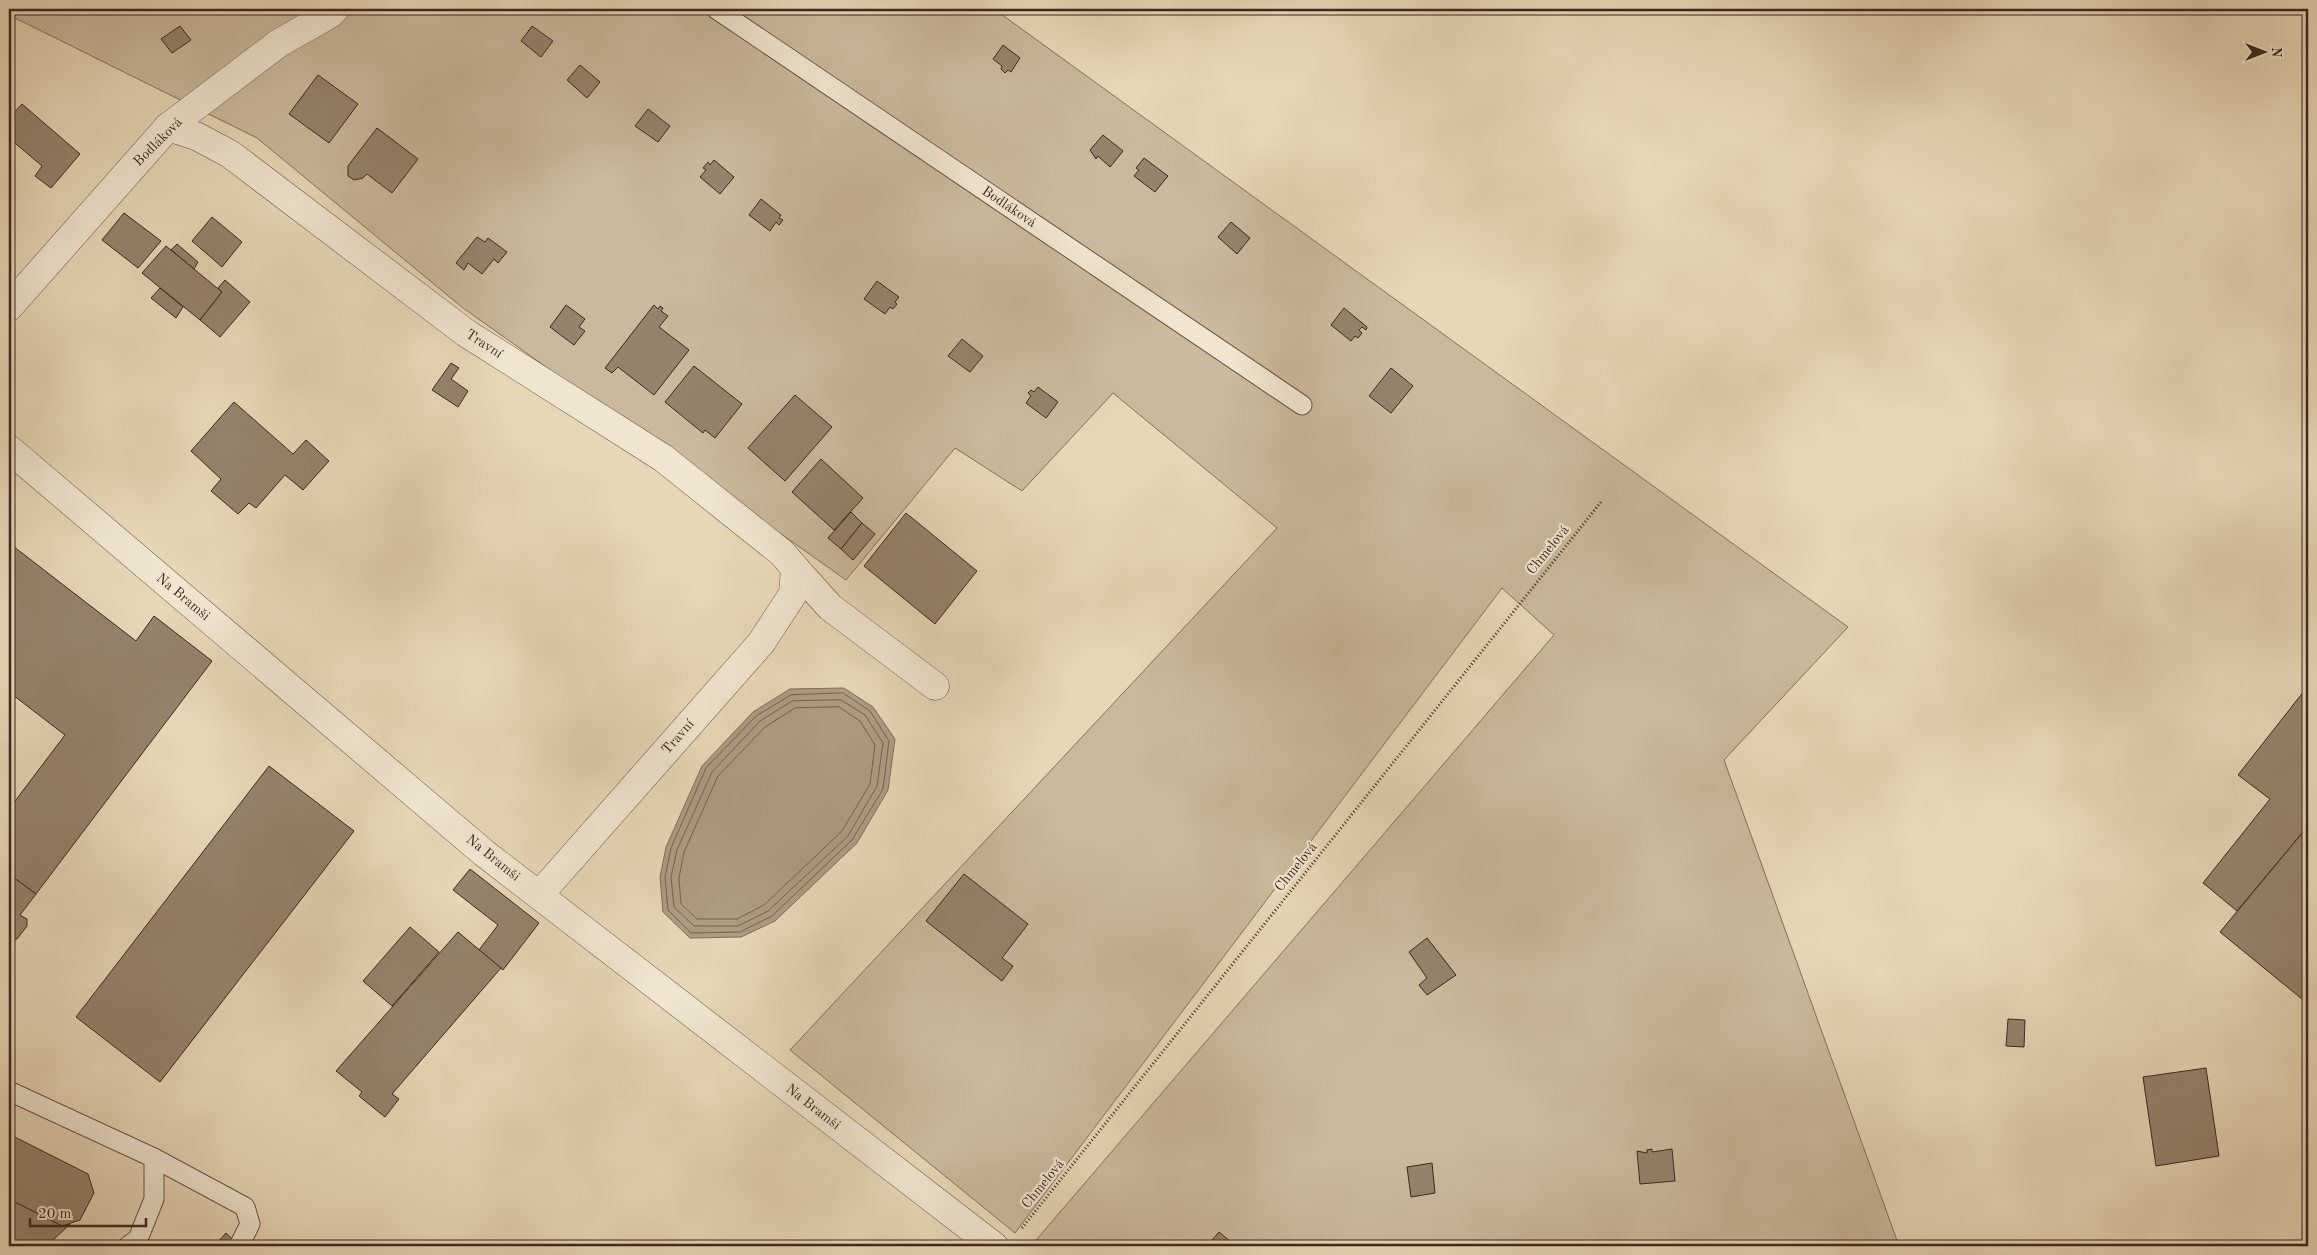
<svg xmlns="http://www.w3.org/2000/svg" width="2317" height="1255" font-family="'Old Standard TT',serif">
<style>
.green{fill:#cab99c;stroke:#84705d}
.water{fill:#ad9b82;stroke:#806d5a}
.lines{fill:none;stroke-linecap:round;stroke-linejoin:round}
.shore{stroke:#756150;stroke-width:1}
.building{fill:#95836d;stroke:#3d271e}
.lane-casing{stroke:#685344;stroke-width:21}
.street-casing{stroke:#685344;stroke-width:29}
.path{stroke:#3d271e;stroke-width:3;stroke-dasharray:1 2.5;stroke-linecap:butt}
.lane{stroke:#efe5d0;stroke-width:19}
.street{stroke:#efe5d0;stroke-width:28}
.labels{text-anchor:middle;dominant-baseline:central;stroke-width:4.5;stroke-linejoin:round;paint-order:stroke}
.street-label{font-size:14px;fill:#3d271e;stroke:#efe5d0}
</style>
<rect width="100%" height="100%" fill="#e7d7b6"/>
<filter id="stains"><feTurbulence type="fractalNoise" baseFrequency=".004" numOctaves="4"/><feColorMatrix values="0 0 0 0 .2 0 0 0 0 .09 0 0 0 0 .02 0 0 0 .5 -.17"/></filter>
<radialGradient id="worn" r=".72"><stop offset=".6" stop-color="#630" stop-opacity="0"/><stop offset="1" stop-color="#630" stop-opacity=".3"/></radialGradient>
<polygon class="green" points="9,9 994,9 1848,627 1724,760 1899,1246 1031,1246 1554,635 1502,588 1015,1233 790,1050 1277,528 1113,393 1022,491 955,448 846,580 463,308 257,138 9,15"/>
<polygon class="water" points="844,688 873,707 895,739 888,790 857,843 775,921 741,937 690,938 663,912 660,877 666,847 702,766 753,712 790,689"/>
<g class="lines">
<g class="shore">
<polygon points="843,693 870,711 889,741 883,789 852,840 772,916 740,932 691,933 668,910 665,877 671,848 706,768 756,716 791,695"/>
<polygon points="841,700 865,715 883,743 877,786 848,836 768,911 738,926 694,926 674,907 671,877 677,850 712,772 760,721 792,701"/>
<polygon points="839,707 860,721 875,745 870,784 842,831 764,905 737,919 697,919 681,904 679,878 684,852 718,776 765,727 795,708"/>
</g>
</g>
<g class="building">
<polygon points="180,26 191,40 172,53 161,39"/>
<polygon points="532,26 553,41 541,57 521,41"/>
<polygon points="1003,45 1020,58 1011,72 1008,70 1005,73 1001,69 1002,66 993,59"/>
<polygon points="580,65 600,82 587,98 567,80"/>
<polygon points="318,75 358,104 329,143 289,114"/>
<polygon points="22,104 80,154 51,188 35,176 42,166 9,138 9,118"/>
<polygon points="648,109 670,126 658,142 635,126"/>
<polygon points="377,128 418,159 392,193 367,174 363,178 354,180 348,176 348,166"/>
<polygon points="1103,135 1123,151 1110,167 1098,156 1096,159 1090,150"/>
<polygon points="1144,158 1168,176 1155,192 1134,176 1139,170 1136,168"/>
<polygon points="714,160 734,177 720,194 700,177 706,170 703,168 708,162 710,165"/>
<polygon points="761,199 781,215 779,218 783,220 779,225 776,222 770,231 749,215"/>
<polygon points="124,213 161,241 138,268 102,240"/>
<polygon points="212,217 242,242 222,267 192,241"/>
<polygon points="1231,222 1250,238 1237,254 1218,237"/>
<polygon points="477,237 485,242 488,238 507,252 498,263 494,259 482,274 468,263 464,270 456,263"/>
<polygon points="177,244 198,262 194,269 171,250"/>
<polygon points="166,246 222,292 200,320 142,273"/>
<polygon points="225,280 250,302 220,337 200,320 222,292 218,288"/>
<polygon points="877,281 899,297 895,302 897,304 893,309 890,307 885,314 864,299"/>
<polygon points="160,288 183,307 176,318 151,298"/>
<polygon points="566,305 585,319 579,327 585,331 574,345 550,327"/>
<polygon points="654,305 658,309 660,306 663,308 661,311 668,316 659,327 689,350 654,395 618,367 612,373 605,368"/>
<polygon points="1344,308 1367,327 1366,330 1362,327 1359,330 1362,333 1358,338 1355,336 1351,341 1331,325"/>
<polygon points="962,339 983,356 970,372 948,356"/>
<polygon points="451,363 459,368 451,379 468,391 458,407 432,390"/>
<polygon points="694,366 742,404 715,438 705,430 703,433 665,402"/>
<polygon points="1391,368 1413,386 1391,413 1369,396"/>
<polygon points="1038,387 1058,402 1046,418 1026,403 1031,396 1028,393 1031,390 1034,392"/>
<polygon points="795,395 832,427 785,481 748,448"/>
<polygon points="234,402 293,454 306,440 329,461 303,490 285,475 256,508 249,503 238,514 211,491 221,479 191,451"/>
<polygon points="821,459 863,498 834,530 792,492"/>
<polygon points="851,512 862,523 841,549 828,538"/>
<polygon points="906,513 977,571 935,624 864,566"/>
<polygon points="862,523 875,534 853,560 841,549"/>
<polygon points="9,543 136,641 154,616 212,661 36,894 9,874 9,809 65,735 9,692"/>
<polygon points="2308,686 2308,826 2237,911 2203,883 2270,799 2238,775"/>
<polygon points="269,766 354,831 160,1082 76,1017"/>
<polygon points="2308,826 2308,1004 2220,932"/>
<polygon points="470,869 539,923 503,970 479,950 498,925 453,890"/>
<polygon points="9,874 36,894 20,915 27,919 27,926 17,939 10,941"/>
<polygon points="964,874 1028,924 1002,958 1013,966 1002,981 926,921"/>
<polygon points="410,927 439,952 392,1006 363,981"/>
<polygon points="458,932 501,968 392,1094 399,1099 385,1117 359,1096 362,1092 336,1071"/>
<polygon points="1427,938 1456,975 1427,995 1419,985 1427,978 1409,952"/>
<polygon points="2008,1019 2025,1020 2024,1047 2006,1046"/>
<polygon points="2206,1068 2219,1156 2156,1166 2143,1077"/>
<polygon points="9,1134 88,1174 94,1193 80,1220 62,1226 9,1199"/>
<polygon points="1652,1149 1652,1152 1672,1149 1675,1181 1640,1184 1637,1151 1647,1153 1647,1150"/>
<polygon points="1432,1163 1435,1193 1411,1197 1407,1167"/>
<polygon points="11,1200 62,1226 70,1224 47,1246 9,1246 9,1202"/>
<polygon points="1219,1232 1236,1246 1207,1246"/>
<polygon points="226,1233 240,1246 214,1246"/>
</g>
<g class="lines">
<defs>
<g id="lane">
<polyline points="716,9 1302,405"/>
<polyline points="9,1091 154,1158 154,1199 138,1239 128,1246"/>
<polyline points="154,1158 245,1207 250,1224 239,1246"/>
</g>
<g id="street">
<polyline points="168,127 196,136 230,154 466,333 663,458 782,553 795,568 793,594 761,643 539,895"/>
<polyline points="9,307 168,127 279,43 330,14 335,9"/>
<polyline points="9,449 484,853 994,1246"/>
<polyline points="795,568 830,607 935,686"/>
</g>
</defs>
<use href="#lane" class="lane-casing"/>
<use href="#street" class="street-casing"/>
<polyline class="path" points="1022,1228 1601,502"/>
<use href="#lane" class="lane"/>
<use href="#street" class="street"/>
</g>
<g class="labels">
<g class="street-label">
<text transform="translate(158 142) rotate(-45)">Bodláková</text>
<text transform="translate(1009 207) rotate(34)">Bodláková</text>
<text transform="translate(484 344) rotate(33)">Travní</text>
<text transform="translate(1548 550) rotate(-51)">Chmelová</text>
<text transform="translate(183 597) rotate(40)">Na Bramši</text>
<text transform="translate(678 737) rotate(-49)">Travní</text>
<text transform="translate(493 858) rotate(39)">Na Bramši</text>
<text transform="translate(1296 867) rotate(-51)">Chmelová</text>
<text transform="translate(813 1107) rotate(38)">Na Bramši</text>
<text transform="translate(1043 1184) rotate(-51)">Chmelová</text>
</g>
</g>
<rect width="2317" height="1255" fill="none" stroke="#e7d7b6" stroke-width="30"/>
<rect x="10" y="10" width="2297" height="1235" fill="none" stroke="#3d271e" stroke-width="2.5"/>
<rect x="15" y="15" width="2287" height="1225" fill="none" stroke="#3d271e"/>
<g transform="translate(2264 52) rotate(90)" stroke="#efe5d0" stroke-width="4" paint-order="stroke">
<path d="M0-4L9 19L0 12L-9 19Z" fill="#3d271e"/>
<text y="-8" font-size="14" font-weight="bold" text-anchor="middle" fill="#3d271e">N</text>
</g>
<path d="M30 1218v8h116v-8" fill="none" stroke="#3d271e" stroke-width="2.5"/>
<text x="38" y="1218" font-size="15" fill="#3d271e" stroke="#efe5d0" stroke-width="4" paint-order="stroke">20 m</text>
<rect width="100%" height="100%" filter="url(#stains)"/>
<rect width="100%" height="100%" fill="url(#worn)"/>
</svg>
